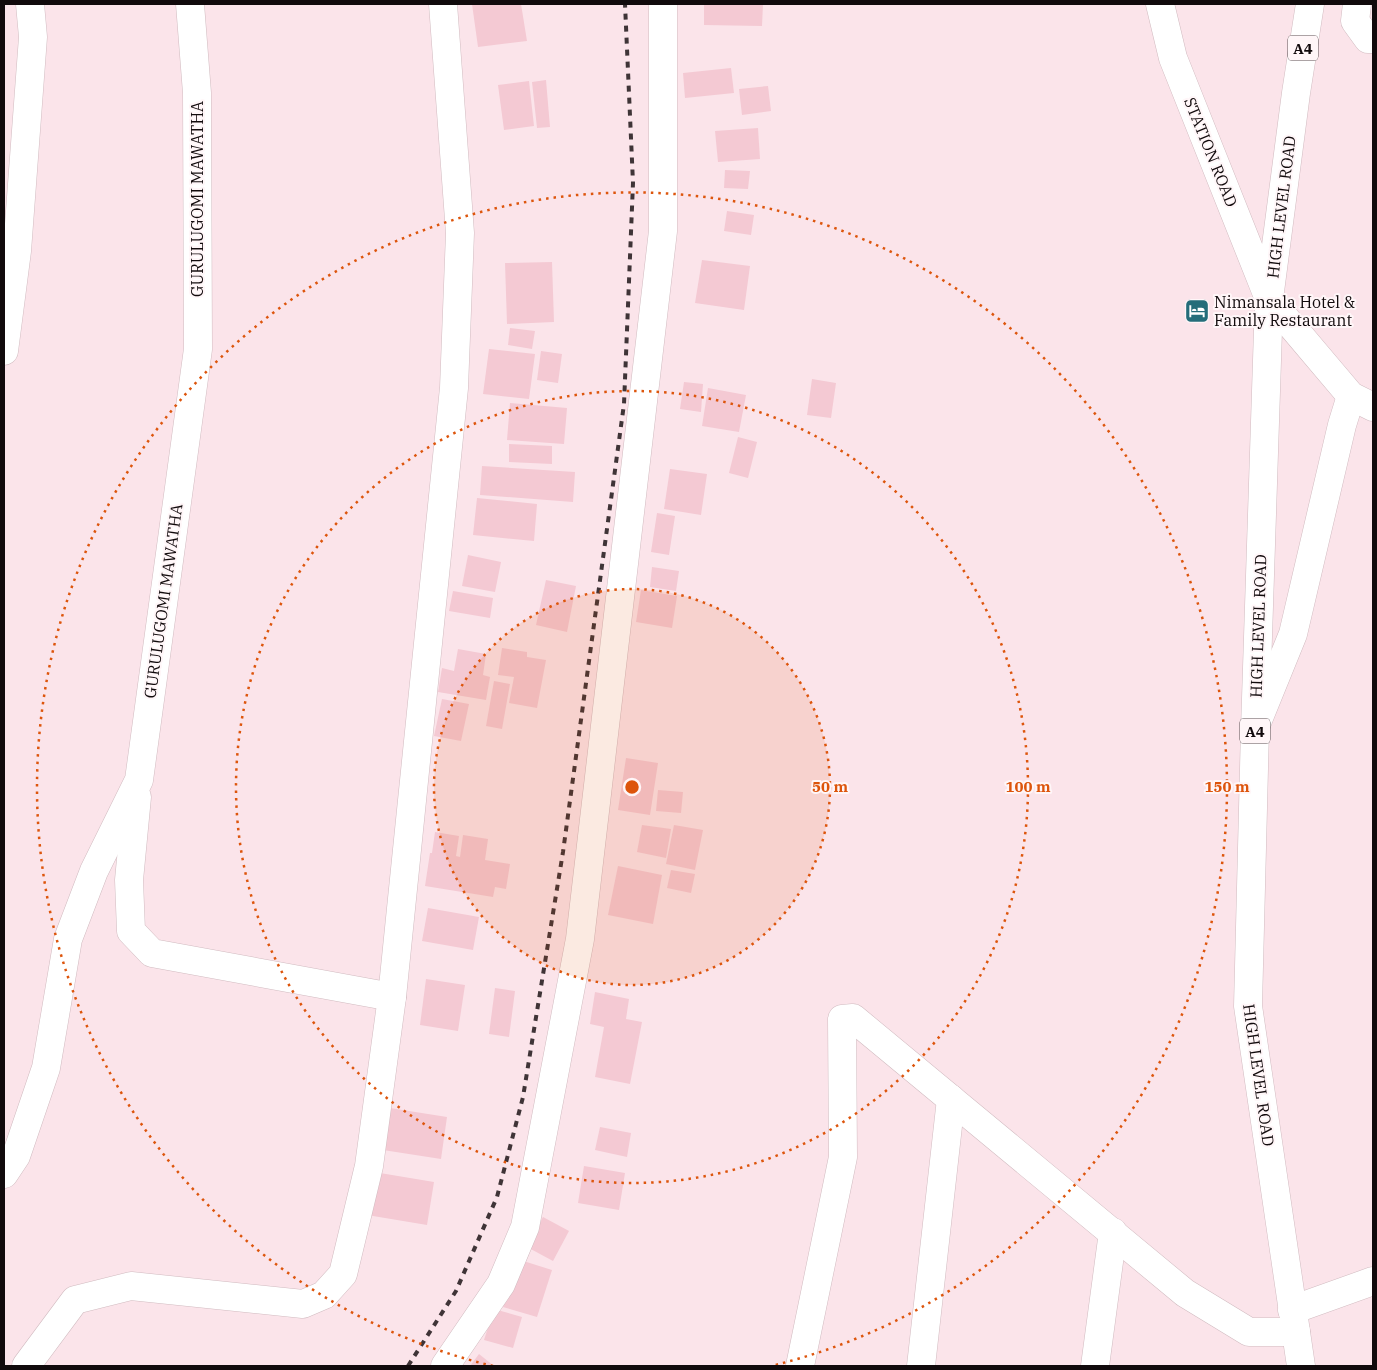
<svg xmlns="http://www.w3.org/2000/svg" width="1377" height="1370" font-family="'IBM Plex Serif',serif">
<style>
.building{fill:#f4c9d3}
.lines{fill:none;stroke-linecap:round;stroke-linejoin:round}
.minor-casing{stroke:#d1bbc0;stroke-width:29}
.highway-casing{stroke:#d1bbc0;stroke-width:29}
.minor{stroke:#fff;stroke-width:28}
.highway{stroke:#fff;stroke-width:28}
.rail{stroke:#3f3437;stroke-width:4;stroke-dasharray:6 6;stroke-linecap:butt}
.ring{fill:none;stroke:#dd550c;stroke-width:2.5;stroke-dasharray:2.5 5}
.labels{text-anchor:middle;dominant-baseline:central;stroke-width:4;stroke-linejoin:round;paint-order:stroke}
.shield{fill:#fff6f8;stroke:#585153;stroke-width:1}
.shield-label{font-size:15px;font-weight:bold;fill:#110a0c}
.street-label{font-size:16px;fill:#110a0c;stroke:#fff6f8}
.poi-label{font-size:16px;fill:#110a0c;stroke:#fff6f8;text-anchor:start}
.centre{fill:#dd550c;stroke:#fff6f8;stroke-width:2.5}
.ring-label{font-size:15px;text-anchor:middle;font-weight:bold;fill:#dd550c;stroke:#fff6f8;stroke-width:4;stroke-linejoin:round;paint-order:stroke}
</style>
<rect width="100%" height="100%" fill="#fbe4ea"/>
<g class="building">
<polygon points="472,4 521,4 527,41 478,47"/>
<polygon points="704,4 763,4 762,26 704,25"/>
<polygon points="731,68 734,93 685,98 683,73"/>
<polygon points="546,80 550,127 537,128 532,82"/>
<polygon points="529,81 534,126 504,130 498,85"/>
<polygon points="768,86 771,111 742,115 739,89"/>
<polygon points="758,128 760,159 718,162 715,131"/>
<polygon points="725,170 750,171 748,189 724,188"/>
<polygon points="727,211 754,215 751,235 724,231"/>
<polygon points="702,260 750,266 744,310 695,303"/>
<polygon points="552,262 554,322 507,324 505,263"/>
<polygon points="510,328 535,331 532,349 508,345"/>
<polygon points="489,349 535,354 529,399 483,394"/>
<polygon points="541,351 562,354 558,383 537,380"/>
<polygon points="812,379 836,383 831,418 807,415"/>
<polygon points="684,382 703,384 701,412 680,409"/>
<polygon points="708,388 746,395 739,432 702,426"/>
<polygon points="510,403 567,408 564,444 507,440"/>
<polygon points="738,437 757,442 748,478 729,473"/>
<polygon points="509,444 552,446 552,464 509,462"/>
<polygon points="482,466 575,472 573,502 480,495"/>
<polygon points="670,469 707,474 701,515 664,509"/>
<polygon points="477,498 537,504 534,541 473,535"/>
<polygon points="657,513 675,516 669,555 651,552"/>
<polygon points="468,555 501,562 495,592 462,586"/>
<polygon points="652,567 679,571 676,591 650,587"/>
<polygon points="546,580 576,586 567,632 536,625"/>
<polygon points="641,590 677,596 672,628 636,622"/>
<polygon points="453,591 493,598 490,618 449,611"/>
<polygon points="502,648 527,652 527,657 546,660 537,708 509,703 514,677 498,675"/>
<polygon points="458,649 486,654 483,675 490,677 486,700 438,692 442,668 454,671"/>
<polygon points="494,681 510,684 502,729 486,726"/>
<polygon points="442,699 469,704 461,741 434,736"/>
<polygon points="626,758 658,763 650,815 618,810"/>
<polygon points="658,790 683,792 681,813 656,811"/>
<polygon points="642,825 671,829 666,858 637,852"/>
<polygon points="674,825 703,830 695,870 666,864"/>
<polygon points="435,832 459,836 456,856 460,857 463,835 488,839 485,860 510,864 506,889 495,887 493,897 425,886 430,853 432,853"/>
<polygon points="618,866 662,875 653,924 608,915"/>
<polygon points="671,870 695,874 691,893 667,888"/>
<polygon points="428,908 479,917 473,950 422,941"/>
<polygon points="426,979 465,985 458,1031 420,1025"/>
<polygon points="495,988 515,991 509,1037 489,1034"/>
<polygon points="595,992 629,999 626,1019 642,1022 630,1084 595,1077 604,1027 590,1024"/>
<polygon points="390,1108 447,1117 441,1159 383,1150"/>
<polygon points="600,1127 631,1133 627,1157 595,1150"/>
<polygon points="584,1166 625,1173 619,1210 578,1203"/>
<polygon points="374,1172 434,1182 427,1225 367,1215"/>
<polygon points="543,1217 569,1231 553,1261 527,1247"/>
<polygon points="517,1259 552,1270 537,1317 503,1307"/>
<polygon points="494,1309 522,1317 513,1348 484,1340"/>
<polygon points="479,1354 494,1366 470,1366"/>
</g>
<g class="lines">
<defs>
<g id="minor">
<polyline points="1160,4 1173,58 1269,299 1351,396 1373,407"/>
<polyline points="1357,4 1355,21 1368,39 1373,39"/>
<polyline points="4,351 17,251 33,37 30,4"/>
<polyline points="1256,725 1293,634 1342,425 1351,396"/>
<polyline points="137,797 129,880 131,931 152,953 392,997"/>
<polyline points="4,1174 16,1156 46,1068 68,939 94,871 139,780 198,349 197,93 190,4"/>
<polyline points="1292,1310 1373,1281"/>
<polyline points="26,1366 75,1300 131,1286 303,1304 324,1295 343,1274 369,1166 392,997 454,388 460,233 443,4"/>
<polyline points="445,1366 501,1284 525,1227 580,939 663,231 663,4"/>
<polyline points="800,1366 843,1157 842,1019 853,1018 1185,1293 1249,1332 1296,1332"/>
<polyline points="921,1366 951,1099"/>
<polyline points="1095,1366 1113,1232"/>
</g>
<polyline id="highway" points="1301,1366 1248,1006 1255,729 1269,299 1296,93 1310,4"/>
</defs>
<use href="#minor" class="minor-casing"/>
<use href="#highway" class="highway-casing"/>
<use href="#minor" class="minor"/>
<use href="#highway" class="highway"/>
<polyline class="rail" points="408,1366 456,1291 497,1197 523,1097 563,852 624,404 633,183 625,4"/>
</g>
<circle cx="632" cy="787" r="198" fill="#dd550c" fill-opacity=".12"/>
<g class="ring">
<circle cx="632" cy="787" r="198"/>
<circle cx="632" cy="787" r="396"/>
<path d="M493 1366A595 595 0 1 1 771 1366"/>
</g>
<defs>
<symbol id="hotel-square" viewBox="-11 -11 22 22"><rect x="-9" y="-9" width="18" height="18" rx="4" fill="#256d7a" stroke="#fff6f8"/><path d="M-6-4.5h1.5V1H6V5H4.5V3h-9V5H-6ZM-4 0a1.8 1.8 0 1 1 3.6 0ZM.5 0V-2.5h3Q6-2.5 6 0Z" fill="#fff"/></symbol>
</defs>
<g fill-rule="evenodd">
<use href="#hotel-square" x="1183" y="297" width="28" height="28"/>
</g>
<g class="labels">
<g class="shield">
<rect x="1288" y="35.5" width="30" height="25" rx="4"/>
<rect x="1240" y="718.5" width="30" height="25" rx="4"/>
</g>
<g class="shield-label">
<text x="1303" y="48">A4</text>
<text x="1255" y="731">A4</text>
</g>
<g class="street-label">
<text transform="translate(1211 152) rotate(68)">STATION ROAD</text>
<text transform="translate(197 199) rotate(-90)">GURULUGOMI MAWATHA</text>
<text transform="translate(1281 207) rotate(-83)">HIGH LEVEL ROAD</text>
<text transform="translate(163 601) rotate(-82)">GURULUGOMI MAWATHA</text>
<text transform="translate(1258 626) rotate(-88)">HIGH LEVEL ROAD</text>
<text transform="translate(1259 1075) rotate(82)">HIGH LEVEL ROAD</text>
</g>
<g class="poi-label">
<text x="1214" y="302">Nimansala Hotel &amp;<tspan x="1214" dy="18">Family Restaurant</tspan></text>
</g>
</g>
<circle cx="632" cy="787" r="8" class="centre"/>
<g class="ring-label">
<text x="830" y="792">50 m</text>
<text x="1028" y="792">100 m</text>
<text x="1227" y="792">150 m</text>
</g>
<rect width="1377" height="1370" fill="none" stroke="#110a0c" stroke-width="10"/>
</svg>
